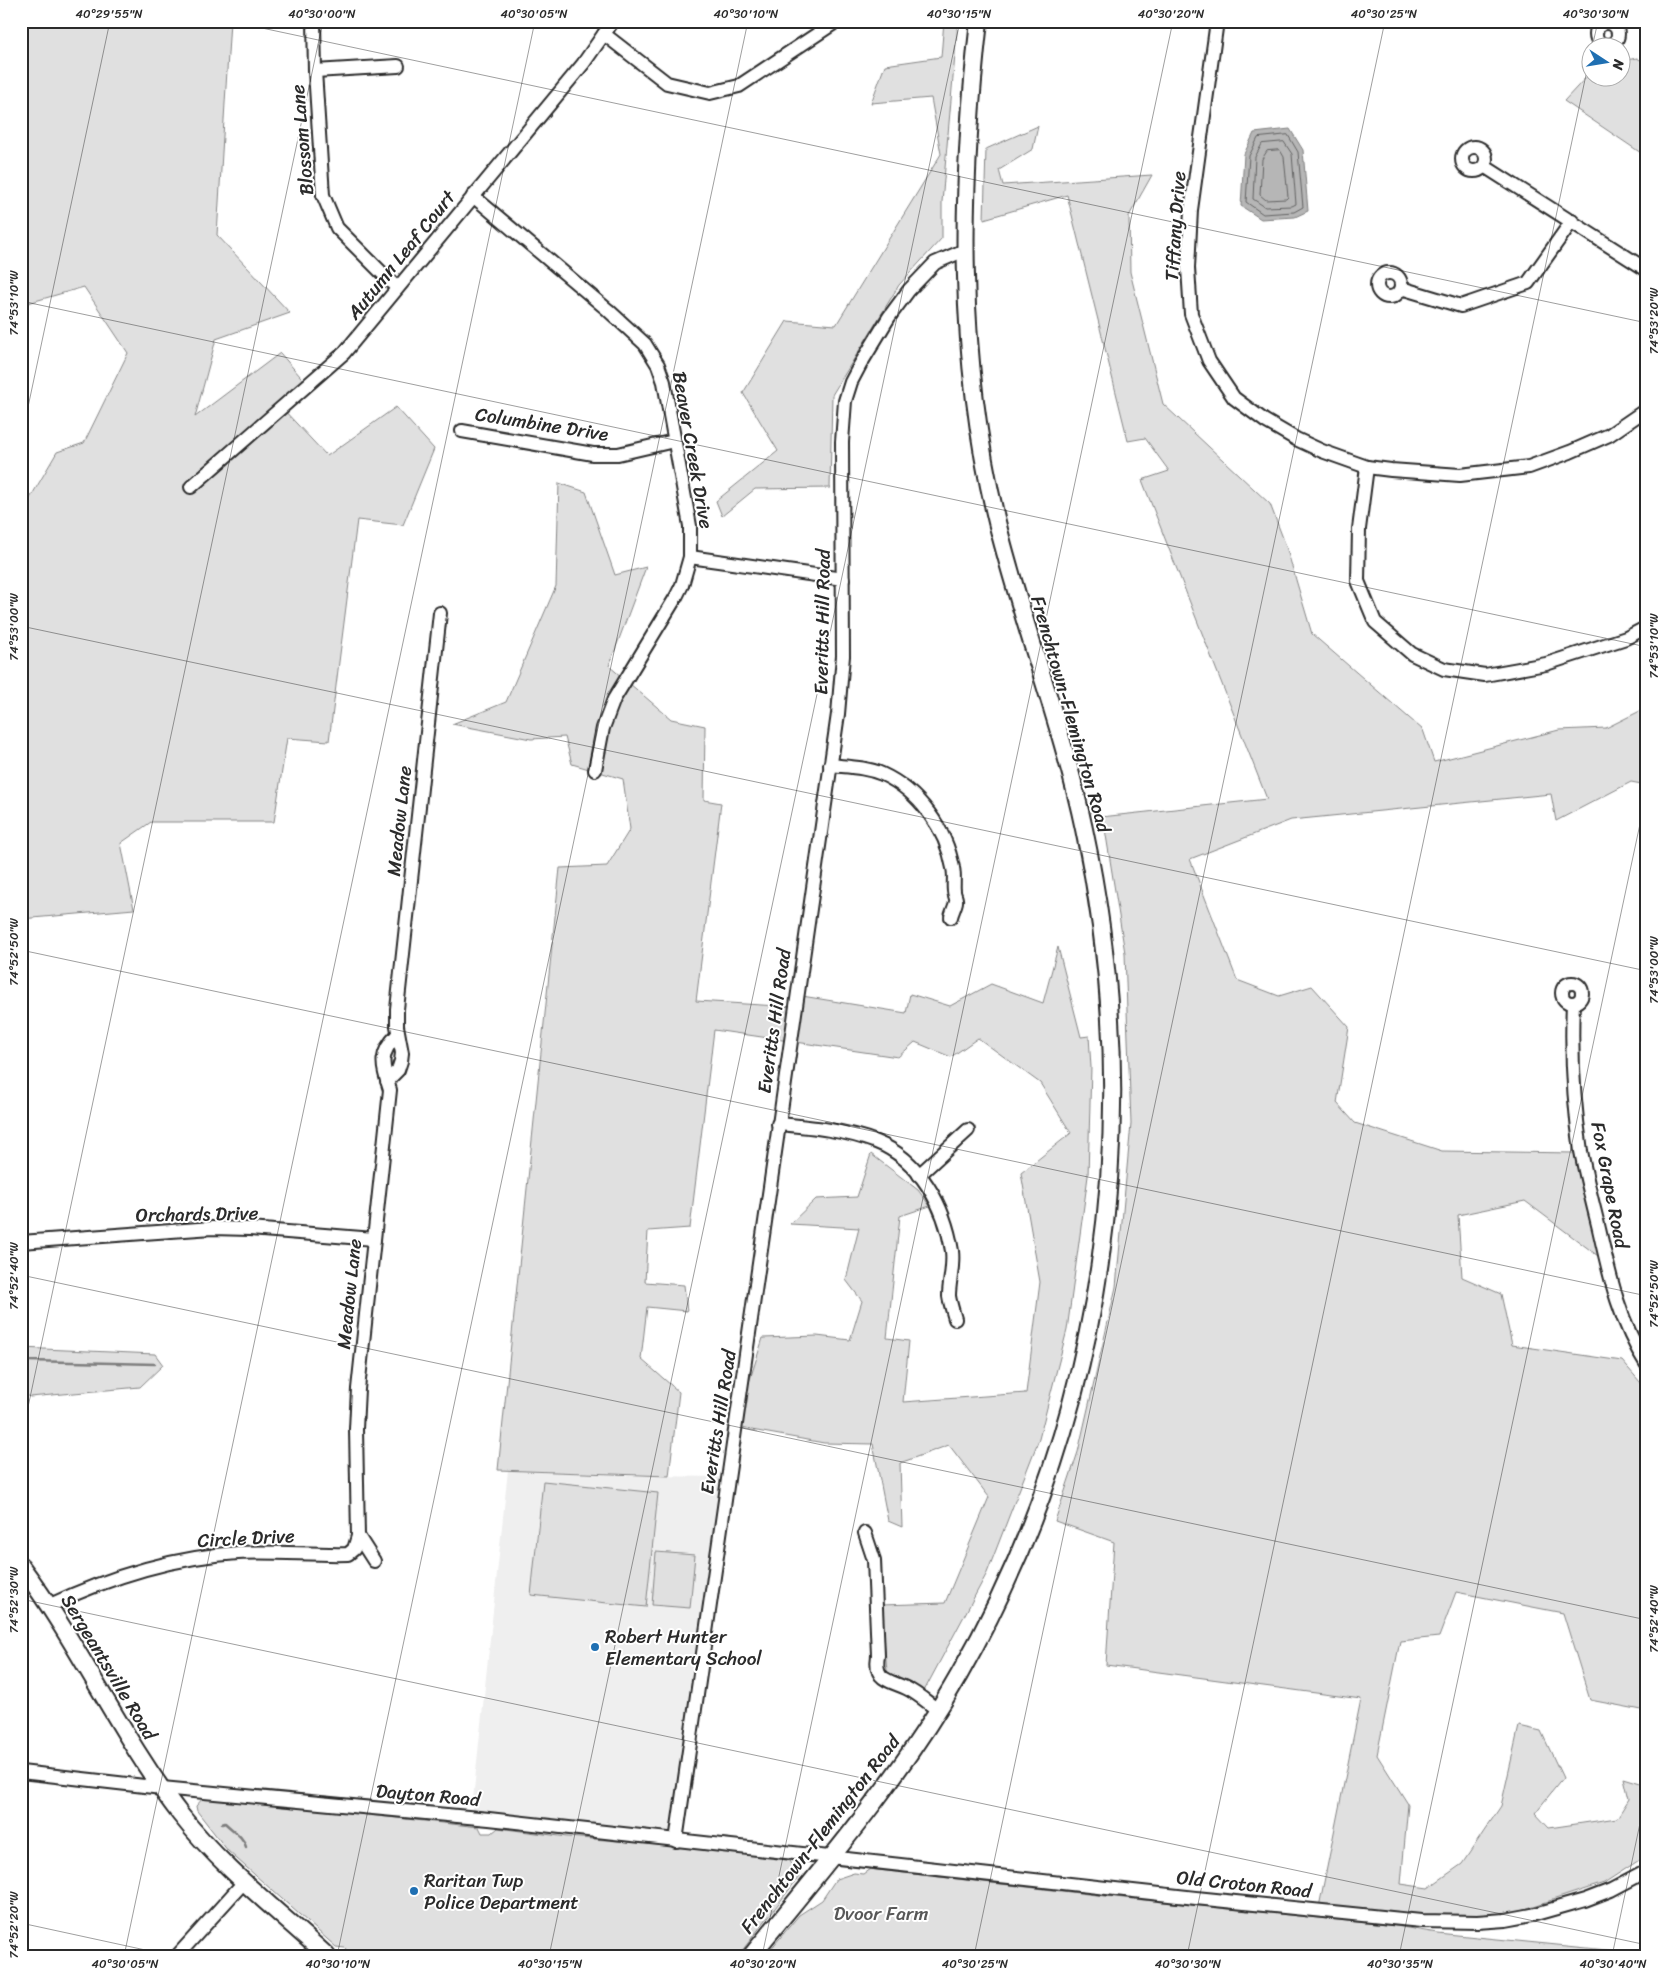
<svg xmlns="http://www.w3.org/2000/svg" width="1668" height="1977" font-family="Sriracha,sans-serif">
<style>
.built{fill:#efefef}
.green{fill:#e0e0e0;stroke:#868686}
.water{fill:#b6b6b6;stroke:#7e7e7e}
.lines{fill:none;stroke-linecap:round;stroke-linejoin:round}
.shore{stroke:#636363;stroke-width:1}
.stream{stroke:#7e7e7e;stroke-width:2.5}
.minor-casing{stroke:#2b2b2b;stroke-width:16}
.major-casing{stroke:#2b2b2b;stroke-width:20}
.minor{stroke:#fff;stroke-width:12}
.major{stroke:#fff;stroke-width:16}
.ticks{fill:none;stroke:#2b2b2b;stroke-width:1;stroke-opacity:0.45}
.poi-dot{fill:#1f6fb2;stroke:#fff;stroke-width:2}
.labels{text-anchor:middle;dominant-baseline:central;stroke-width:4;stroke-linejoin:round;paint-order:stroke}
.street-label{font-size:19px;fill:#2b2b2b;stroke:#fff}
.poi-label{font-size:19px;fill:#2b2b2b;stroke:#fff;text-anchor:start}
.park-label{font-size:19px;fill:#585858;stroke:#fff}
.neatline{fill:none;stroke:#2b2b2b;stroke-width:2}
.ticks-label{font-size:12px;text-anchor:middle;fill:#2b2b2b}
</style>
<rect width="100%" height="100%" fill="#fff"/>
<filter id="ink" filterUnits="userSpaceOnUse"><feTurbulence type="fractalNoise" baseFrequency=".02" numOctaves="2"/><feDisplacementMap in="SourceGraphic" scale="10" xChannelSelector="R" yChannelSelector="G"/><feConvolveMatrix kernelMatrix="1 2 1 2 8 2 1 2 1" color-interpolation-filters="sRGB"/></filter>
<g filter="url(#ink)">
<polygon class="built" points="508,1470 643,1476 724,1477 674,1830 663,1839 471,1818"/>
<g class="green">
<polygon points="21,21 230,21 217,235 290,313 216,339 195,417 280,353 307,384 281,407 327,456 396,407 434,449 403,525 357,520 329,741 287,738 274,822 151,822 121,843 134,909 21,919 21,575 29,500 57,452 84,443 128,353 84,287 21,305"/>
<polygon points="944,21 958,21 942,202 942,238 899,285 832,395 830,488 755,489 722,516 716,501 778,451 743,393 787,321 836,325 941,154 931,98 871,103 885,65 941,57"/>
<polygon points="1637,58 1647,64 1647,150 1644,155 1564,101 1590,73 1590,78 1620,78 1621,61"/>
<polygon points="1038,126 1033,149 999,170 1003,185 1152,175 1129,216 1130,272 1163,404 1270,504 1286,546 1312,634 1423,730 1434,762 1559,730 1606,728 1640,711 1647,710 1647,785 1631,782 1556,821 1551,794 1291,820 1190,859 1237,980 1279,996 1312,986 1349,1027 1337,1103 1355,1123 1442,1151 1574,1153 1602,1259 1525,1201 1458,1215 1462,1277 1501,1294 1512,1345 1622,1361 1647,1390 1647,1711 1590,1700 1563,1613 1456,1592 1439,1637 1400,1641 1377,1755 1408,1804 1401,1884 1428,1888 1462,1864 1501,1806 1519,1726 1541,1731 1563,1778 1535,1813 1549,1828 1617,1818 1629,1799 1624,1778 1647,1785 1647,1855 1604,1883 1485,1922 1319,1907 1361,1699 1106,1665 1114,1542 1055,1521 1078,1452 1116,1287 1131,1124 1125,953 1105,829 1101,817 1267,799 1142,480 1169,471 1145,438 1128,441 1067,195 984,219 986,149"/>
<polygon points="559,483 586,492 615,575 646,567 609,666 671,719 705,726 704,800 721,803 696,1001 794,1007 796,995 906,1013 910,994 950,1006 991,984 1043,1003 1058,947 1081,1037 1089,1036 1091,1067 1088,1176 1067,1330 1039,1439 987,1573 923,1693 888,1682 881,1605 945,1603 989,1497 949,1445 900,1463 902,1527 888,1521 873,1444 824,1443 735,1427 763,1338 817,1336 850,1340 862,1301 846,1280 859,1228 790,1224 816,1199 857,1197 871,1154 918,1190 930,1206 900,1216 887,1338 909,1341 903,1402 1026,1393 1040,1282 1021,1173 1071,1133 1040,1083 978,1038 951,1057 915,1042 898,1057 714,1030 690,1228 648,1231 645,1282 684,1285 687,1311 647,1307 641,1359 679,1392 669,1476 498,1470 560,868 607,866 630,829 623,779 572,764 565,737 531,739 452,724 506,702 556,586"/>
<polygon points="21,1348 155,1354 163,1365 140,1387 30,1397 21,1392"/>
<polygon points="543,1481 658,1493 646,1607 531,1595"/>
<polygon points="656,1552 695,1555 690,1608 652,1605"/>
<polygon points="204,1797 479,1827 482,1833 492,1833 498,1828 567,1837 694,1847 789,1859 799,1877 738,1956 352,1956 345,1948 336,1947 228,1851 197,1811 196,1806"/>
<polygon points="870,1869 1105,1896 1396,1926 1437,1933 1647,1954 1647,1956 765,1956 799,1915 822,1900 836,1879 854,1873 863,1874"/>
</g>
<polygon class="water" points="1290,129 1303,150 1308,211 1295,217 1261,219 1241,206 1244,154 1254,133"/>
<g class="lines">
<g class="shore">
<polygon points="1288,135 1298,152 1303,207 1294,212 1263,214 1246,202 1249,156 1258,138"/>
<polygon points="1284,142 1292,154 1296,204 1292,206 1265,207 1253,199 1255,157 1262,144"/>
<polygon points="1280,150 1284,157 1288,197 1286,199 1266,200 1260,195 1262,159 1267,151"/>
</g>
<g class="stream">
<polyline points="21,1357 29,1361 155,1364"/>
<path d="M222,1824L225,1823C232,1830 244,1837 246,1847"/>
</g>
<defs>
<g id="minor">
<polyline points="314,21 315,71 323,195 337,228 397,288"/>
<polyline points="1217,21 1191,210 1188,268 1191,314 1209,361 1234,398 1265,421 1296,439 1322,451 1367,467 1391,470 1460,475 1529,467 1570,452 1609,435 1647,409"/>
<circle cx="1607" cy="34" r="11"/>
<polyline points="604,34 667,83 710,93 739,86 837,21"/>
<polyline points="315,71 398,66"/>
<circle cx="1474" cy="159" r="12"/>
<polyline points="1484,166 1647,270"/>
<polyline points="473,196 608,310 645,344 658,365 664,382 690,526 690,557 682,585 676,597 614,699 603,728 595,770"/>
<circle cx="1389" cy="285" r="12"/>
<polyline points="1401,288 1461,306 1528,283 1572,221"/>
<polyline points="462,431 593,454 618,454 674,441"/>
<polyline points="1367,467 1359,529 1358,581 1375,622 1412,654 1444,669 1485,675 1546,664 1626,638 1647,627"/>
<polyline points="191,487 344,353 583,64 613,21"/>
<polyline points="690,557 843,579"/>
<path d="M830,765C848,767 866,767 882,774C919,791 946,829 953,868C955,876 953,884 954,891C954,895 957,898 956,902C955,907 952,912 951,917"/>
<circle cx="1572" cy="993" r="10"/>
<path d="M1573,1003C1571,1050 1574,1105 1581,1151C1586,1178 1593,1204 1599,1229C1610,1278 1620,1323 1647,1365"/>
<polyline points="387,1081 398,1070 401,1061 402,1053 397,1026 397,1009 440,613"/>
<path d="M778,1124C811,1127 845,1130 876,1142C920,1159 945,1207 952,1251C954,1267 949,1281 949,1296C950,1303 953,1312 955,1319"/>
<polyline points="919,1175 968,1130"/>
<polyline points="21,1242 212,1228 250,1229 374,1239"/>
<path d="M865,1533L874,1560L878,1655C874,1680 886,1679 906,1688C917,1693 928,1703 938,1710"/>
<polyline points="358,1536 374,1561"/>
<path d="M48,1606C107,1578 173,1557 238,1553C275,1551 312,1555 348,1554L354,1549L358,1536L356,1429L358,1389L390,1090C382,1065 378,1054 398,1034"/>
<polyline points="21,1772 162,1788 489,1819 1196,1898 1421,1921 1477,1922 1505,1920 1532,1915 1585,1900 1611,1890 1647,1871"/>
<polyline points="676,1841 838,714 843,656 842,442 845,401 851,382 860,365 889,317 909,290 935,263 965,250"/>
<polyline points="177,1956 244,1882"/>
</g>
<g id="major">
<path d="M21,1566C80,1645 120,1736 180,1814C222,1868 277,1910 327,1956"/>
<path d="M751,1956C825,1865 901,1777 959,1675C1106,1416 1146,1119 1084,829C1062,725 1023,626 997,522C957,358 960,188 979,21"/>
</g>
</defs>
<use href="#minor" class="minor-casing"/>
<use href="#major" class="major-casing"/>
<use href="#minor" class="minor"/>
<use href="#major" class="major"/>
</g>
</g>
<path class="ticks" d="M229,21L1647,323M1592,48L1598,21M21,301L1647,647M21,440L110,21M21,626L1647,971M21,950L1647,1296M21,1275L1647,1620M21,1440L323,21M21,1599L1647,1945M21,1923L173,1956M124,1956L535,21M337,1956L748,21M549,1956L960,21M762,1956L1173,21M974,1956L1385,21M1187,1956L1590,56M1399,1956L1647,791M1612,1956L1647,1790"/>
<g class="poi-dot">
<circle cx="595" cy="1647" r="5"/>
<circle cx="414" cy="1891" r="5"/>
</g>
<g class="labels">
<g class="street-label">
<text transform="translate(302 140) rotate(-95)">Blossom Lane</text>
<text transform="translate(1175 226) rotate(-86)">Tiffany Drive</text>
<text transform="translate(401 255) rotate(-51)">Autumn Leaf Court</text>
<text transform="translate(542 424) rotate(9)">Columbine Drive</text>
<text transform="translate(693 450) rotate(80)">Beaver Creek Drive</text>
<text transform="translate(822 622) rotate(-89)">Everitts Hill Road</text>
<text transform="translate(1071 714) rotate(74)">Frenchtown-Flemington Road</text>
<text transform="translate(399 821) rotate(-84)">Meadow Lane</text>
<text transform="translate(774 1021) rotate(-82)">Everitts Hill Road</text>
<text transform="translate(1610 1185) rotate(79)">Fox Grape Road</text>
<text transform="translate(197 1214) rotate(-1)">Orchards Drive</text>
<text transform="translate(349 1294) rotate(-84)">Meadow Lane</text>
<text transform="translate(718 1422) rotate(-81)">Everitts Hill Road</text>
<text transform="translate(246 1538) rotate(-3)">Circle Drive</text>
<text transform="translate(109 1667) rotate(59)">Sergeantsville Road</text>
<text transform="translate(428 1795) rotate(5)">Dayton Road</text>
<text transform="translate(820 1834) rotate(-52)">Frenchtown-Flemington Road</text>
<text transform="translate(1244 1884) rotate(6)">Old Croton Road</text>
</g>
<g class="poi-label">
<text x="605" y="1636">Robert Hunter<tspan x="605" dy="22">Elementary School</tspan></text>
<text x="424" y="1880">Raritan Twp<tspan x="424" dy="22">Police Department</tspan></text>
</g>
<g class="park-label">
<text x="881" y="1913">Dvoor Farm</text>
</g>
</g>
<rect width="1668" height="1977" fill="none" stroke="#fff" stroke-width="55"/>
<g transform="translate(1606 62) rotate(102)"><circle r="24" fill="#ffffff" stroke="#aaaaaa"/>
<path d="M0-4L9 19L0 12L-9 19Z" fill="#1f6fb2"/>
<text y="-8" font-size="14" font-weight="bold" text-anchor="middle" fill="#2b2b2b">N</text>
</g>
<rect x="28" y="28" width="1612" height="1922" class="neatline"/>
<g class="ticks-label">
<text x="109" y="18">40°29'55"N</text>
<text x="322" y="18">40°30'00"N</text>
<text x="534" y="18">40°30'05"N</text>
<text x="746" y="18">40°30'10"N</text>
<text x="959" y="18">40°30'15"N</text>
<text x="1171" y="18">40°30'20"N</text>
<text x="1384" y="18">40°30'25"N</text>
<text x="1596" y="18">40°30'30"N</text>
<text transform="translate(14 303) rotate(-90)" y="4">74°53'10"W</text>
<text transform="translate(1654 321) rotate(-90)" y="4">74°53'20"W</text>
<text transform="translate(14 627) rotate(-90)" y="4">74°53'00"W</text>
<text transform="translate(1654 646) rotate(-90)" y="4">74°53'10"W</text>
<text transform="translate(14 952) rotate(-90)" y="4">74°52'50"W</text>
<text transform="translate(1654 970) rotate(-90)" y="4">74°53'00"W</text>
<text transform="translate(14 1276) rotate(-90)" y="4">74°52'40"W</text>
<text transform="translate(1654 1294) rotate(-90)" y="4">74°52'50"W</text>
<text transform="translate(14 1600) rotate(-90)" y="4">74°52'30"W</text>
<text transform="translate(1654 1619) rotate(-90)" y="4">74°52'40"W</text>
<text transform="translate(14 1925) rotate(-90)" y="4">74°52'20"W</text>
<text x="125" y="1968">40°30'05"N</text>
<text x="338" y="1968">40°30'10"N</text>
<text x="550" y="1968">40°30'15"N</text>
<text x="763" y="1968">40°30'20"N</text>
<text x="975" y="1968">40°30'25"N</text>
<text x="1188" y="1968">40°30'30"N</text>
<text x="1400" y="1968">40°30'35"N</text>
<text x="1613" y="1968">40°30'40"N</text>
</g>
</svg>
